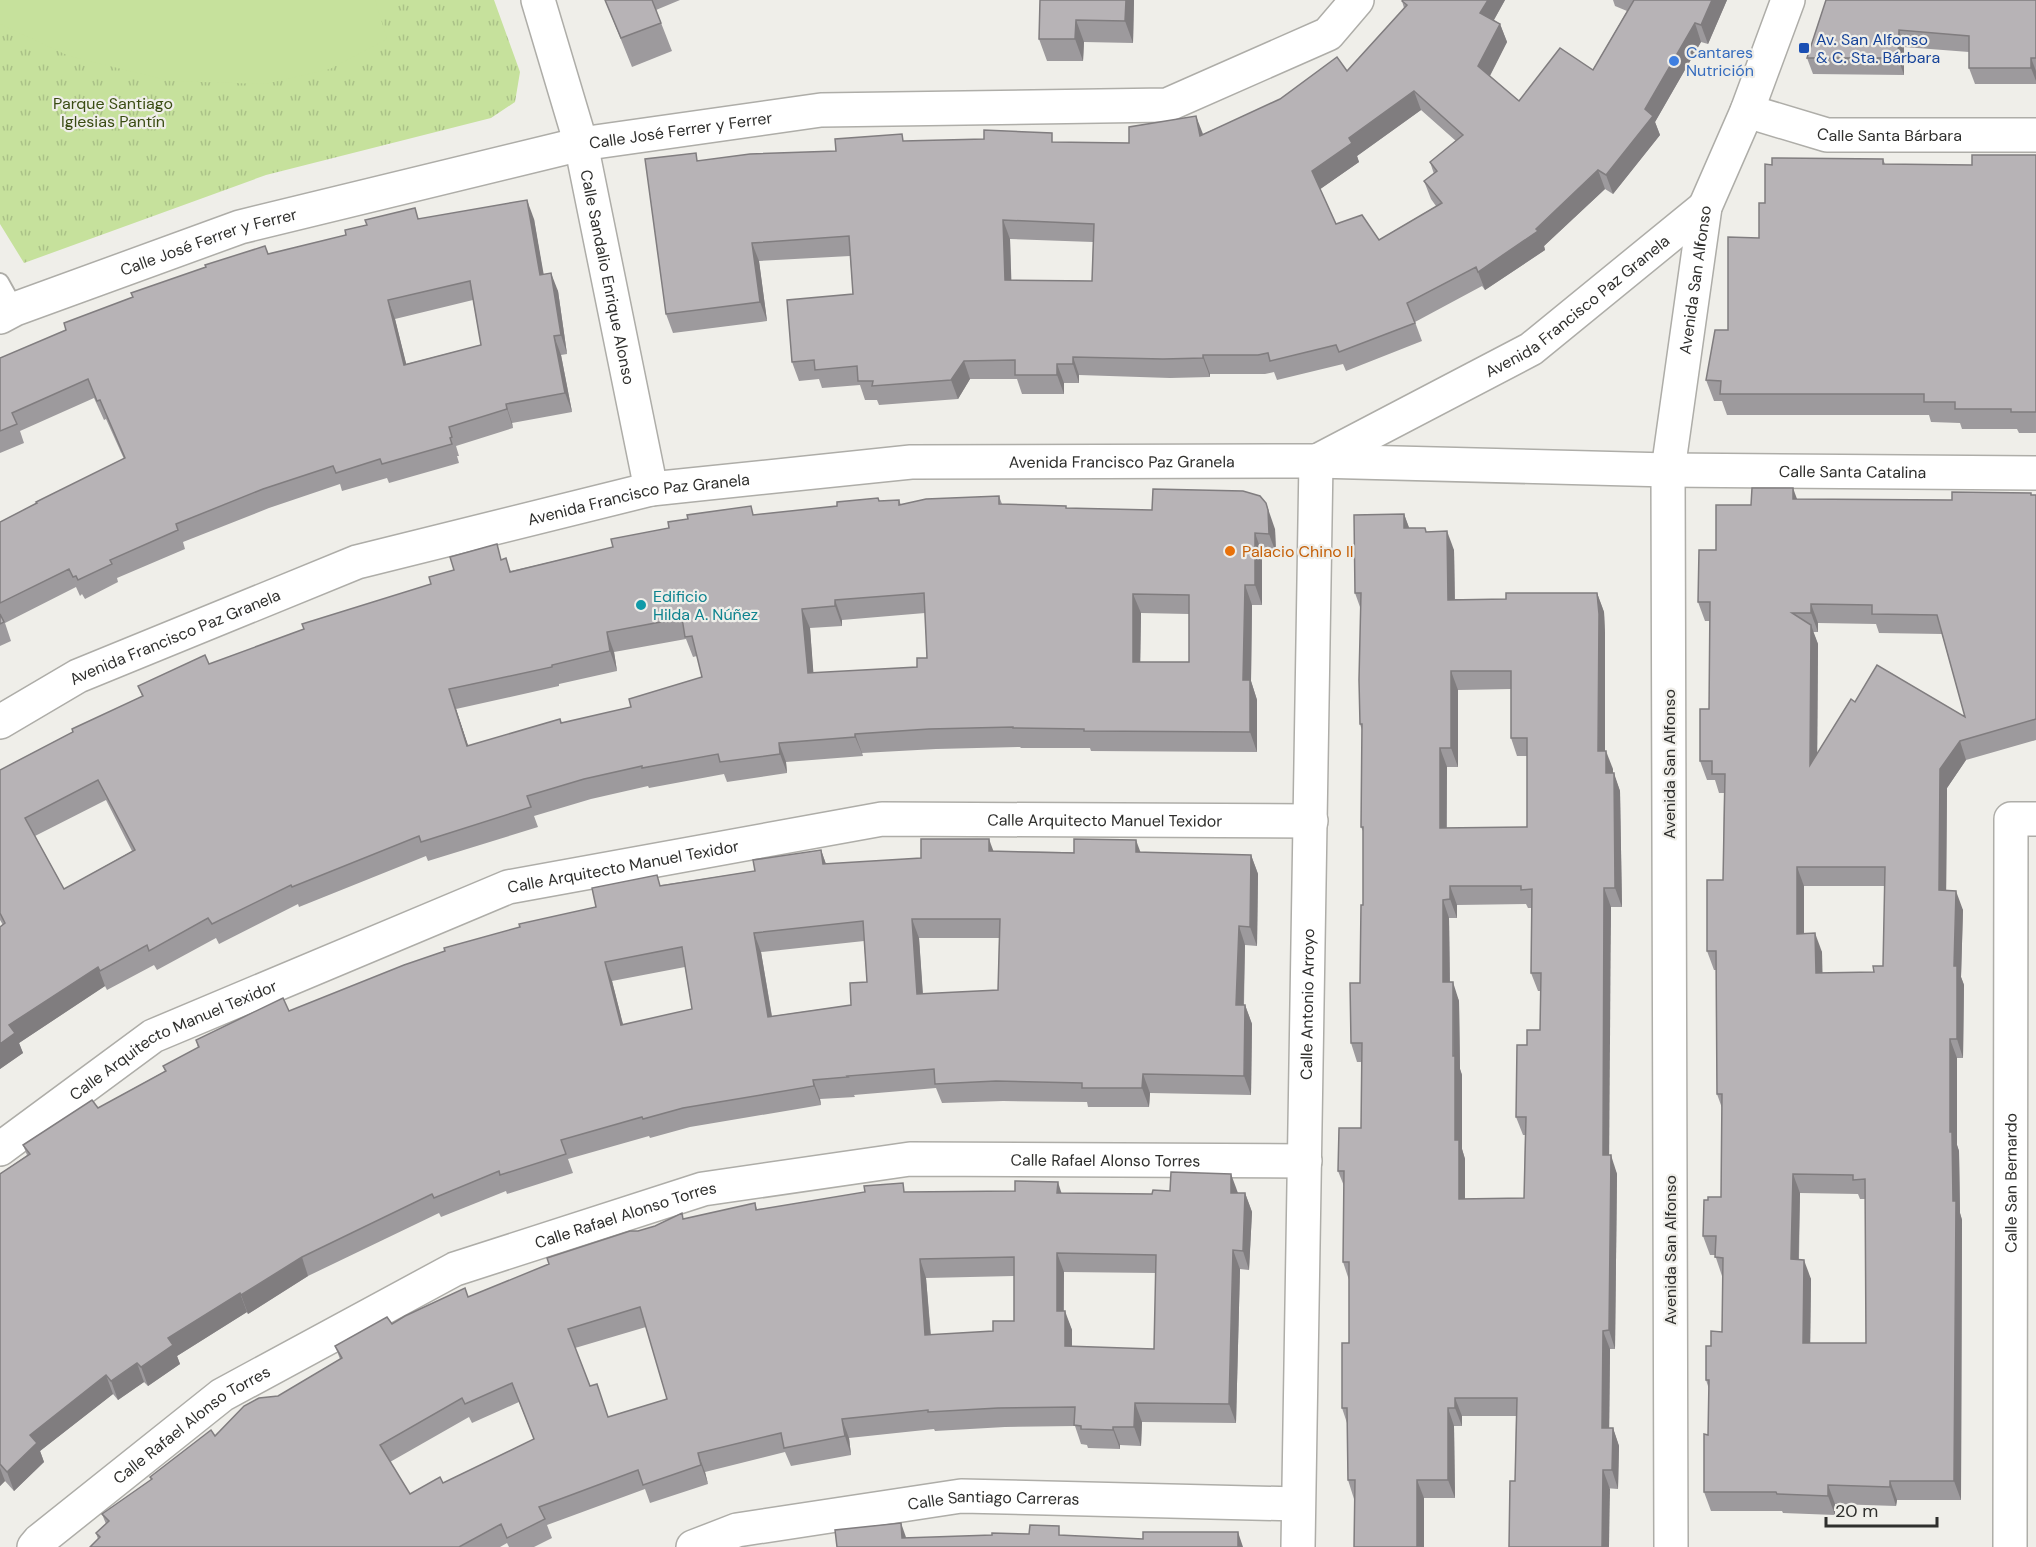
<svg xmlns="http://www.w3.org/2000/svg" width="2036" height="1547" font-family="'DM Sans',sans-serif">
<style>
.grass{fill:url(#grass-tufts)}
.garden{fill:#c6e19c}
.lines{fill:none;stroke-linecap:round;stroke-linejoin:round}
.lane-casing{stroke:#aeada8;stroke-width:20}
.street-casing{stroke:#aeada8;stroke-width:36}
.lane{stroke:#fff;stroke-width:16}
.street{stroke:#fff;stroke-width:33}
.wall{fill:#9d9a9d;fill-rule:evenodd}
.shaded-wall{fill:#807d7f}
.building{fill:#b7b3b6;stroke:#807d7f;stroke-width:1.5;fill-rule:evenodd}
.transit-dot{fill:#1a4fb4;stroke:#efeee9;stroke-width:2}
.shop-dot{fill:#3f7fe0;stroke:#efeee9;stroke-width:2}
.food-dot{fill:#e8710a;stroke:#efeee9;stroke-width:2}
.culture-dot{fill:#0f9aa8;stroke:#efeee9;stroke-width:2}
.labels{text-anchor:middle;dominant-baseline:central;stroke-width:4.5;stroke-linejoin:round;paint-order:stroke}
.transit-label{font-size:16px;fill:#164399;stroke:#efeee9;text-anchor:start}
.shop-label{font-size:16px;fill:#366cbe;stroke:#efeee9;text-anchor:start}
.park-label{font-size:16px;fill:#3a4c13;stroke:#efeee9}
.street-label{font-size:16px;fill:#2f2f2d;stroke:#efeee9}
.food-label{font-size:16px;fill:#c56008;stroke:#efeee9;text-anchor:start}
.culture-label{font-size:16px;fill:#0d838f;stroke:#efeee9;text-anchor:start}
</style>
<defs>
<pattern id="grass-tufts" width="24" height="20" patternUnits="userSpaceOnUse" patternTransform="scale(1.5)"><rect width="24" height="20" fill="#c6e19c"/><path d="M3 7l-1-3M5 7V3M7 7l1-3M15 17l-1-3M17 17v-4M19 17l1-3" fill="none" stroke="#aac187"/></pattern>
</defs>
<rect width="100%" height="100%" fill="#efeee9"/>
<polygon class="grass" points="0,0 494,0 520,72 515,102 491,118 266,175 24,263 0,224"/>
<polygon class="garden" points="0,0 375,0 387,39 330,69 265,84 170,81 69,56 0,24"/>
<g class="lines">
<defs>
<polyline id="lane" points="0,282 15,309"/>
<g id="street">
<path id="s1" d="M538,0L581,144L651,489"/>
<path id="s2" d="M1747,111L1827,135H2036"/>
<path id="s3" d="M0,317L15,309L240,227L581,144L821,110L1167,105L1328,34L1357,0"/>
<path id="s4" d="M1317,461L1531,349L1705,207"/>
<path id="s5" d="M0,722L78,676L357,562L651,489L911,462L1316,461L1668,470L2036,473"/>
<path id="s6" d="M0,1149L153,1036L508,887L882,819L1311,821"/>
<path id="s7" d="M34,1547L39,1541L222,1395L455,1269L703,1189L910,1159L1305,1161"/>
<path id="s8" d="M693,1547L737,1530L961,1496L1298,1504"/>
<path id="s9" d="M1298,1547L1316,461"/>
<path id="s10" d="M1671,1547L1668,470L1705,207L1747,111L1788,0"/>
<path id="s11" d="M2010,1547L2011,819H2036"/>
</g>
</defs>
<use href="#lane" class="lane-casing"/>
<use href="#street" class="street-casing"/>
<use href="#lane" class="lane"/>
<use href="#street" class="street"/>
</g>
<g class="wall">
<polygon points="605,0 680,0 656,10 672,51 632,67"/>
<polygon points="1040,0 1134,0 1133,43 1084,42 1083,61 1047,61 1039,39"/>
<path d="M1403,0H1505L1494,20L1500,24L1507,42L1490,76L1519,101L1593,70L1627,11L1615,6L1613,0H1727L1708,44L1701,42L1655,122L1660,135L1613,194L1605,189L1544,246L1545,250L1485,290L1482,286L1415,322L1422,341L1346,371L1343,364L1277,380L1274,372L1265,374H1210V377L1170,378L1079,375V383H1064V394H1022L1017,379H970L958,399L879,405L877,400H865L860,385L822,388L819,379L799,381L792,362L853,294L850,256L759,261L767,321L673,333L666,314L699,161L836,151L905,141L1129,143L1203,134L1347,71L1404,8L1402,1ZM1421,110L1456,141L1430,162L1434,174L1424,181L1431,199L1436,206L1379,240L1336,224L1320,189L1359,162L1357,156ZM1010,239L1093,242L1092,281L1011,280Z"/>
<polygon points="1826,0 2036,0 2036,84 1975,84 1969,68 1969,52 1904,47 1904,75 1813,74 1807,58"/>
<polygon points="2036,155 2036,433 2019,433 2017,429 1962,429 1960,423 1931,422 1929,415 1727,415 1722,401 1714,401 1706,380 1728,330 1759,238 1772,165 1883,159 1885,164 1972,165"/>
<path d="M419,219H534L543,274L558,291L567,354L561,355L572,412L512,423L513,428L456,446L459,456H457L459,463L389,483L387,478L342,491L340,484L269,508L183,542L185,549L117,578L118,582L85,599L82,594L80,596L76,587L5,623L11,641L0,646V522L124,459L106,419L104,420L94,398L20,431L24,443L0,453V358L268,254ZM473,300L481,345L406,364L395,319Z"/>
<path d="M2031,495H2036V740L1966,760L1947,788L1946,891L1963,910L1961,977L1964,985L1963,1058H1957V1145L1959,1151L1960,1213L1962,1220L1961,1500H1897L1896,1506L1835,1504V1515L1783,1513L1782,1511H1711L1704,1492L1708,1435L1709,1389L1706,1380L1711,1346L1722,1332V1276L1715,1255H1710L1703,1236L1708,1200L1721,1197L1722,1108L1717,1094L1716,970H1714L1707,951L1723,880L1724,793H1719L1715,780H1707L1700,761L1709,709L1710,621H1705L1698,602L1716,550L1751,505L1797,499L1952,500ZM1818,623L1876,624L1879,633L1942,634L1965,717L1855,702L1817,754L1818,644L1813,632H1818ZM1804,886H1885L1883,966L1874,972L1822,973V952L1804,934ZM1800,1193L1858,1194L1860,1199H1866V1343H1810L1811,1279L1799,1259Z"/>
<path d="M999,496L1002,504L1066,508L1275,529L1276,553H1262V605H1252L1251,681L1257,700V752L1091,751L1090,748H1021L1020,747L936,749L862,753L863,756L786,762L787,773L727,782L724,774L649,788L648,786L591,799L534,816L538,827L428,861L426,856L299,907L298,904L219,944L216,938L157,970L154,965L107,990L105,986L19,1043L23,1053L0,1069L3,925L0,920V770L142,696L138,686L209,664L502,559L511,571L754,515L899,500L901,505ZM925,613L927,658L917,667L813,673L810,628L842,626V620ZM1141,613L1189,614V662H1140ZM686,639L693,657L697,656L702,677L631,707L562,723L560,719L468,746L456,709L559,686V684L617,671L614,652ZM106,800L132,851L64,889L35,836Z"/>
<path d="M1404,514L1409,528L1427,532L1454,550L1455,599H1506L1597,593L1604,612L1605,633V751L1620,791L1622,907H1611L1609,992V1155L1617,1174L1615,1349H1610L1609,1428H1613L1619,1446L1618,1489L1515,1481L1516,1416H1462V1426H1454L1455,1498H1424V1547H1354V1499L1348,1480L1347,1423L1342,1408L1349,1343V1280L1343,1262L1344,1186L1338,1171L1361,1128L1362,1062H1357L1351,1043L1360,983L1363,905V831L1361,827L1362,730L1360,724V607L1355,593ZM1511,689V738L1517,756H1527V827L1447,828V767H1458V690ZM1526,904L1528,908H1532L1531,973L1538,991H1541L1540,1030L1527,1045L1516,1117L1523,1135H1525L1524,1198L1465,1199V1159L1462,1149V1075L1460,1069L1459,1001L1450,982L1449,918H1457V905Z"/>
<path d="M821,850L826,864L921,858L994,851L1251,855L1258,874L1257,946L1245,945L1244,1005H1245L1252,1024L1251,1095L1150,1093L1149,1107H1088L1087,1102L1003,1101L942,1103L936,1088L854,1095L855,1097L820,1099L821,1105L690,1127L650,1138L649,1136L568,1159L573,1173L507,1194L506,1191L441,1217L439,1213L308,1276L248,1314L247,1312L177,1356L180,1364L148,1386L144,1382L118,1400L113,1394L40,1451L44,1462L14,1491L5,1481L0,1486V1174L27,1155L23,1145L98,1108L165,1071L163,1066L198,1048L196,1040L289,1011L661,885L755,871ZM919,938H999L998,990L923,994ZM864,941L867,982L851,1005L772,1016L761,952ZM685,967L692,1009L623,1025L612,981Z"/>
<path d="M907,1192L1152,1194L1245,1193L1252,1212L1249,1270L1240,1269L1236,1423L1142,1422L1141,1446L1120,1445V1449L1088,1448L1087,1445L1081,1444L1075,1426L1005,1427L935,1431L934,1429L849,1438L851,1455L791,1466L785,1452L705,1472L708,1484L650,1503L645,1489L547,1525L552,1538L534,1547H509L507,1543L500,1547H90L98,1539L96,1533L106,1524L102,1514L151,1480L150,1477L278,1396L340,1359L335,1346L468,1297L638,1231L684,1219L755,1203L757,1209ZM1064,1272L1156,1273L1154,1349L1072,1347V1330L1064,1311ZM1014,1276V1321L993,1331L931,1335L926,1278ZM646,1327L667,1399L608,1417L590,1386L575,1348ZM519,1402L534,1439L443,1483L410,1494L390,1462L469,1417L472,1423Z"/>
</g>
<g class="shaded-wall">
<polygon points="1126,0 1134,0 1133,43 1125,21"/>
<polygon points="1488,0 1505,0 1487,32 1480,13"/>
<polygon points="1712,0 1727,0 1708,44 1701,25"/>
<polygon points="1076,20 1084,42 1083,61 1075,39"/>
<polygon points="1695,23 1701,42 1655,122 1660,135 1613,194 1606,175"/>
<polygon points="1500,24 1507,42 1485,85 1478,66"/>
<polygon points="1899,30 1904,47 1904,75 1898,58"/>
<polygon points="2031,58 2036,71 2036,81 2031,68"/>
<polygon points="1414,91 1421,110 1357,156 1359,162 1319,190 1312,171 1349,138"/>
<polygon points="1196,116 1203,134 1200,136"/>
<polygon points="1598,170 1605,189 1544,246 1545,250 1485,290 1478,272 1536,229"/>
<polygon points="527,200 534,219 547,293 540,275"/>
<polygon points="1003,220 1010,239 1012,299 1005,280"/>
<polygon points="752,243 759,261 767,321 760,302"/>
<polygon points="551,273 558,291 567,354 561,335"/>
<polygon points="388,300 395,319 411,383 404,365"/>
<polygon points="554,336 561,355 572,412 565,393"/>
<polygon points="1203,355 1210,374 1210,377 1203,358"/>
<polygon points="1073,357 1079,375 1079,383 1073,364"/>
<polygon points="964,361 970,379 958,399 951,380"/>
<polygon points="1057,364 1064,383 1064,394 1057,375"/>
<polygon points="506,404 512,423 513,428 507,409"/>
<polygon points="1793,488 1800,507 1793,499"/>
<polygon points="1266,503 1275,529 1276,553 1269,534"/>
<polygon points="1404,514 1411,533 1404,528"/>
<polygon points="1447,531 1454,550 1455,618 1448,600"/>
<polygon points="1255,533 1262,553 1262,605 1255,585"/>
<polygon points="1245,585 1252,605 1251,681 1257,700 1257,752 1250,732 1243,680"/>
<polygon points="1597,593 1604,612 1605,633 1605,769 1598,751"/>
<polygon points="1133,594 1141,613 1140,681 1133,662"/>
<polygon points="835,600 842,620 842,626 835,606"/>
<polygon points="1811,604 1818,623 1818,632 1811,613"/>
<polygon points="802,609 810,628 815,693 808,673"/>
<polygon points="1811,625 1818,644 1817,784 1810,765"/>
<polygon points="607,632 614,652 617,671 610,651"/>
<polygon points="1451,671 1458,690 1458,767 1451,748"/>
<polygon points="449,689 456,709 475,766 467,746"/>
<polygon points="855,734 862,753 863,756 855,737"/>
<polygon points="1960,741 1966,760 1947,788 1946,909 1939,890 1940,769"/>
<polygon points="779,743 786,762 787,773 780,754"/>
<polygon points="1440,748 1447,767 1446,846 1440,828"/>
<polygon points="1606,751 1613,769 1613,791 1606,773"/>
<polygon points="1614,773 1620,791 1622,907 1615,888"/>
<polygon points="989,839 996,858 989,851"/>
<polygon points="1136,840 1143,859 1136,852"/>
<polygon points="821,850 828,870 823,864"/>
<polygon points="1251,855 1258,874 1257,946 1250,927"/>
<polygon points="1797,867 1804,886 1804,953 1797,934"/>
<polygon points="1450,886 1457,905 1457,918 1450,899"/>
<polygon points="1604,888 1611,907 1609,1174 1603,1155"/>
<polygon points="1956,891 1963,910 1961,977 1964,985 1963,1058 1957,1039 1954,966"/>
<polygon points="1443,900 1449,918 1450,1001 1443,982"/>
<polygon points="912,919 919,938 924,1013 917,994"/>
<polygon points="1239,926 1245,945 1243,1024 1236,1005"/>
<polygon points="754,933 761,952 775,1036 768,1017"/>
<polygon points="1815,933 1822,952 1823,992 1816,973"/>
<polygon points="605,962 612,981 628,1044 621,1025"/>
<polygon points="98,967 105,986 19,1043 23,1053 0,1069 0,1044 9,1025"/>
<polygon points="1453,982 1459,1001 1460,1069 1462,1075 1462,1149 1465,1159 1465,1217 1459,1199 1455,1140"/>
<polygon points="1245,1005 1252,1024 1251,1095 1244,1076"/>
<polygon points="1950,1039 1957,1058 1957,1145 1959,1151 1960,1213 1962,1220 1961,1500 1954,1481 1953,1201 1950,1132"/>
<polygon points="1143,1074 1150,1093 1149,1107 1142,1088"/>
<polygon points="813,1080 820,1099 821,1105 814,1086"/>
<polygon points="1611,1155 1617,1174 1615,1349 1609,1330"/>
<polygon points="1231,1174 1238,1193 1231,1193"/>
<polygon points="1793,1174 1800,1193 1798,1278 1791,1259"/>
<polygon points="1058,1182 1064,1201 1057,1193"/>
<polygon points="1245,1193 1252,1212 1249,1270 1243,1251"/>
<polygon points="1233,1250 1240,1269 1236,1423 1229,1404"/>
<polygon points="1057,1253 1064,1272 1063,1330 1057,1311"/>
<polygon points="302,1257 308,1276 248,1314 241,1295"/>
<polygon points="920,1259 926,1278 932,1354 925,1335"/>
<polygon points="1804,1260 1811,1279 1810,1362 1803,1343"/>
<polygon points="240,1293 247,1312 177,1356 180,1364 148,1386 141,1367 168,1338"/>
<polygon points="1065,1311 1072,1330 1072,1365 1065,1346"/>
<polygon points="1603,1331 1610,1349 1609,1446 1602,1428"/>
<polygon points="137,1363 144,1382 118,1400 111,1381"/>
<polygon points="106,1375 113,1394 40,1451 44,1462 14,1491 7,1472 30,1435"/>
<polygon points="1455,1398 1462,1416 1462,1426 1455,1408"/>
<polygon points="1135,1403 1142,1422 1141,1446 1134,1427"/>
<polygon points="1448,1408 1454,1426 1455,1498 1448,1480"/>
<polygon points="842,1419 849,1438 851,1455 845,1436"/>
<polygon points="1113,1427 1120,1445 1120,1449 1113,1430"/>
<polygon points="1613,1428 1619,1446 1618,1489 1612,1470"/>
<polygon points="698,1453 705,1472 708,1484 701,1465"/>
<polygon points="0,1468 5,1481 0,1486"/>
<polygon points="1603,1470 1610,1489 1609,1547 1602,1547"/>
<polygon points="1417,1480 1424,1498 1424,1547 1417,1547"/>
<polygon points="1890,1481 1897,1500 1896,1506 1890,1487"/>
<polygon points="1828,1485 1835,1504 1835,1515 1828,1496"/>
<polygon points="901,1523 907,1540 902,1538"/>
<polygon points="1238,1532 1243,1547 1238,1547"/>
</g>
<g class="building">
<polygon points="605,0 652,0 661,23 621,38"/>
<polygon points="1040,0 1126,0 1125,21 1076,20 1075,39 1039,39"/>
<path d="M1403,0H1488L1480,13L1500,24L1478,66L1519,101L1560,48L1593,70L1634,0H1712L1701,25L1695,23L1645,109L1653,116L1606,175L1598,170L1536,229L1538,231L1478,272L1476,267L1407,303L1415,323L1339,352L1336,345L1270,361L1268,353L1258,355H1203V358L1163,359L1073,357V364H1057V375H1015V360L964,361L951,380L872,386L873,381H858L857,366L815,370L814,360L792,362L787,300L853,294L849,236L752,243L760,302L666,314L645,159L696,153L697,161L750,154L836,151L835,139L902,134L903,141L984,139V130L1052,133V142L1129,143V127L1196,116L1200,136L1280,99L1337,57L1347,71L1407,5L1402,1ZM1414,91L1463,135L1430,162L1437,171L1424,181L1442,203L1379,240L1362,215L1336,224L1312,171L1352,143L1349,138ZM1003,220L1094,224L1092,281L1005,280Z"/>
<polygon points="1826,0 2036,0 2036,58 2031,58 2031,68 1969,68 1969,36 1899,30 1898,58 1807,58"/>
<polygon points="1972,155 2036,155 2036,412 2011,412 2011,409 1955,409 1955,402 1924,402 1924,394 1720,394 1721,381 1706,380 1715,330 1728,330 1728,237 1759,238 1759,203 1765,203 1765,164 1772,165 1772,158 1883,159 1883,164 1972,165"/>
<path d="M527,200L540,275L551,273L561,335L554,336L565,393L506,404L507,409L449,427L452,437L450,438L452,444L382,464L380,459L336,473L333,466L263,489L176,524L178,530L110,560L112,564L78,580L76,576L73,577L69,569L0,603V522L37,503L36,502L125,458L100,400L97,401L88,379L12,413L17,424L0,431V358L66,330L64,323L133,297L131,293L206,267L205,265L265,246L268,254L346,235L345,230L367,225L365,220L415,208L418,219ZM470,281L481,345L404,365L388,300Z"/>
<path d="M1752,488H1793V499L1952,500V492L2031,493V495H2036V719L1960,741L1940,769L1939,890L1956,891L1954,966H1957V1039H1950V1132H1952L1953,1201H1956L1954,1481H1890V1487L1828,1485V1496L1777,1494L1776,1492H1704V1434L1708,1435L1709,1380H1706V1346H1711V1331L1722,1332L1723,1258L1715,1257L1716,1236H1703L1704,1200H1708V1197H1721L1722,1094H1717L1716,951H1707V880H1723L1725,774H1712V761H1700V709H1709L1710,602H1698L1699,550H1716V505H1751ZM1811,604L1872,605V614L1937,615L1965,717L1877,665L1855,702L1851,699L1810,765L1811,625L1792,613H1811ZM1797,867H1885L1883,966H1873L1874,972L1816,973L1815,933L1797,934ZM1793,1174L1853,1175V1180L1865,1179L1866,1343H1803L1804,1260L1791,1259Z"/>
<path d="M1153,489L1243,491L1260,496L1266,503L1268,510L1269,534L1255,533V585H1245L1243,680H1250V732L1084,731V729L1013,728V727L929,729L855,734V737L779,743L780,754L720,762L718,754L642,768V766L584,779L527,796L531,807L421,842L419,836L292,887L291,885L212,924L208,918L149,951L147,945L100,971L98,967L9,1025L15,1033L0,1044V927L5,923L0,913V770L73,732L72,729L143,696L138,686L205,655L209,664L304,629L302,624L431,584L429,577L454,570L450,557L497,544L501,560L506,558L510,572L613,547L611,539L669,528L668,522L688,519L687,515L751,506L753,515L837,506V502L878,498L879,501L899,500V505L926,499L999,496V504L1066,506V508L1152,510ZM924,593L927,658H917V667L808,673L802,609L835,606V600ZM1133,594L1189,595V662H1133ZM682,618L685,637L692,636L702,677L629,699L631,707L561,723L560,719L467,746L449,689L552,667V665L610,651L607,632ZM98,780L135,850L64,889L25,818Z"/>
<path d="M1404,514V528H1425L1426,532L1447,531L1448,600L1506,599V593H1597L1599,614L1598,751H1606V773H1614L1615,888H1604L1603,1155H1611L1609,1330L1603,1331L1602,1428H1613L1612,1470H1603L1602,1547H1509L1510,1481H1515L1517,1398H1455V1408H1448V1480H1417V1547H1354L1355,1480H1348L1347,1408H1342V1343H1349V1262H1343L1344,1171H1338L1339,1128H1361L1362,1043H1351L1350,983H1360L1361,905H1363V827H1361L1362,724H1360L1359,680L1361,593H1355L1354,515ZM1451,671H1511V738H1527V827L1440,828V748H1451ZM1450,886H1521V890L1532,889L1531,973H1541L1540,1030H1527V1045H1517L1516,1117H1526L1524,1198L1459,1199V1140H1455V1056H1453V982H1443V900L1450,899Z"/>
<polygon points="0,614 4,622 0,624"/>
<path d="M921,839H989V851L1074,853V839L1136,840V852L1251,855L1250,927L1239,926L1236,1005H1245L1244,1076L1143,1074L1142,1088H1082V1083L996,1081L935,1084L934,1069L847,1076L848,1077L813,1080L814,1086L683,1108L643,1119L642,1117L561,1140L566,1154L500,1175L499,1171L434,1198L432,1194L302,1257L241,1295L240,1293L168,1338L173,1345L141,1367L137,1363L111,1381L106,1375L30,1435L37,1443L7,1472L0,1464V1174L30,1154L23,1145L92,1100L98,1108L166,1071L163,1066L199,1047L196,1040L283,998L289,1011L404,965L445,951L444,948L520,927L519,924L596,907L592,888L657,875L660,886L755,871L753,860L821,850L823,864L921,858ZM912,919H1000L998,990L917,994ZM863,921L867,982L850,983L851,1005L768,1017L754,933ZM682,947L692,1009L621,1025L605,962Z"/>
<path d="M1171,1172L1231,1174V1193H1245L1243,1251L1233,1250L1229,1404L1135,1403L1134,1427H1113V1430L1081,1429V1426L1074,1425L1075,1407L998,1408L928,1412V1410L842,1419L845,1436L784,1448L781,1433L698,1453L701,1465L643,1485L638,1470L539,1507L545,1519L507,1538L501,1524L459,1547H90L100,1537L96,1533L109,1521L102,1514L152,1479L150,1477L211,1430L215,1436L244,1406L259,1398L278,1396L342,1358L335,1346L387,1317L392,1324L405,1316L465,1288L468,1297L549,1264L547,1258L630,1231H638L655,1226L682,1213L683,1219L755,1203L756,1210L865,1192L864,1186L903,1183L904,1192L1015,1191V1181L1058,1182L1057,1193L1152,1194L1153,1190L1170,1191ZM1057,1253L1156,1255L1154,1349L1065,1346V1311H1057ZM1014,1257V1321H993V1331L925,1335L920,1259ZM640,1307L667,1399L608,1417L597,1384L590,1386L568,1329ZM512,1383L534,1439L443,1483L440,1477L410,1494L380,1445L462,1398L465,1404Z"/>
<polygon points="901,1523 902,1538 992,1535 992,1533 1029,1534 1030,1525 1059,1526 1059,1535 1143,1539 1143,1532 1238,1532 1238,1547 837,1547 835,1530"/>
</g>
<rect class="transit-dot" x="1798" y="42" width="12" height="12" rx="3"/>
<circle class="shop-dot" cx="1674" cy="61" r="6"/>
<circle class="food-dot" cx="1230" cy="551" r="6"/>
<circle class="culture-dot" cx="641" cy="605" r="6"/>
<g class="labels">
<g class="transit-label">
<text x="1816" y="39">Av. San Alfonso<tspan x="1816" dy="18">&amp; C. Sta. Bárbara</tspan></text>
</g>
<g class="shop-label">
<text x="1686" y="52">Cantares<tspan x="1686" dy="18">Nutrición</tspan></text>
</g>
<g class="park-label">
<text x="113" y="103">Parque Santiago<tspan x="113" dy="18">Iglesias Pantín</tspan></text>
</g>
<g class="street-label">
<text stroke="none"><textPath href="#s3" startOffset="708">Calle José Ferrer y Ferrer</textPath></text>
<text stroke="none"><textPath href="#s2" startOffset="146">Calle Santa Bárbara</textPath></text>
<text stroke="none"><textPath href="#s3" startOffset="222">Calle José Ferrer y Ferrer</textPath></text>
<text stroke="none"><textPath href="#s1" startOffset="286">Calle Sandalio Enrique Alonso</textPath></text>
<text stroke="none"><textPath href="#s10" startOffset="1269">Avenida San Alfonso</textPath></text>
<text stroke="none"><textPath href="#s4" startOffset="304">Avenida Francisco Paz Granela</textPath></text>
<text stroke="none"><textPath href="#s5" startOffset="1167">Avenida Francisco Paz Granela</textPath></text>
<text stroke="none"><textPath href="#s5" startOffset="1898">Calle Santa Catalina</textPath></text>
<text stroke="none"><textPath href="#s5" startOffset="681">Avenida Francisco Paz Granela</textPath></text>
<text stroke="none"><textPath href="#s5" startOffset="195">Avenida Francisco Paz Granela</textPath></text>
<text transform="translate(1669 764) rotate(-90)">Avenida San Alfonso</text>
<text stroke="none"><textPath href="#s6" startOffset="1178">Calle Arquitecto Manuel Texidor</textPath></text>
<text stroke="none"><textPath href="#s6" startOffset="692">Calle Arquitecto Manuel Texidor</textPath></text>
<text stroke="none"><textPath href="#s9" startOffset="543">Calle Antonio Arroyo</textPath></text>
<text stroke="none"><textPath href="#s6" startOffset="206">Calle Arquitecto Manuel Texidor</textPath></text>
<text stroke="none"><textPath href="#s7" startOffset="1172">Calle Rafael Alonso Torres</textPath></text>
<text stroke="none"><textPath href="#s11" startOffset="364">Calle San Bernardo</textPath></text>
<text stroke="none"><textPath href="#s7" startOffset="686">Calle Rafael Alonso Torres</textPath></text>
<text transform="translate(1670 1250) rotate(-90)">Avenida San Alfonso</text>
<text stroke="none"><textPath href="#s7" startOffset="200">Calle Rafael Alonso Torres</textPath></text>
<text stroke="none"><textPath href="#s8" startOffset="306">Calle Santiago Carreras</textPath></text>
</g>
<g class="food-label">
<text x="1242" y="551">Palacio Chino II</text>
</g>
<g class="culture-label">
<text x="653" y="596">Edificio<tspan x="653" dy="18">Hilda A. Núñez</tspan></text>
</g>
</g>
<path d="M1826 1517v9h111v-9" fill="none" stroke="#2f2f2d" stroke-width="3"/>
<text x="1835" y="1517" font-size="18" fill="#2f2f2d" stroke="#efeee9" stroke-width="4.5" paint-order="stroke">20 m</text>
</svg>
